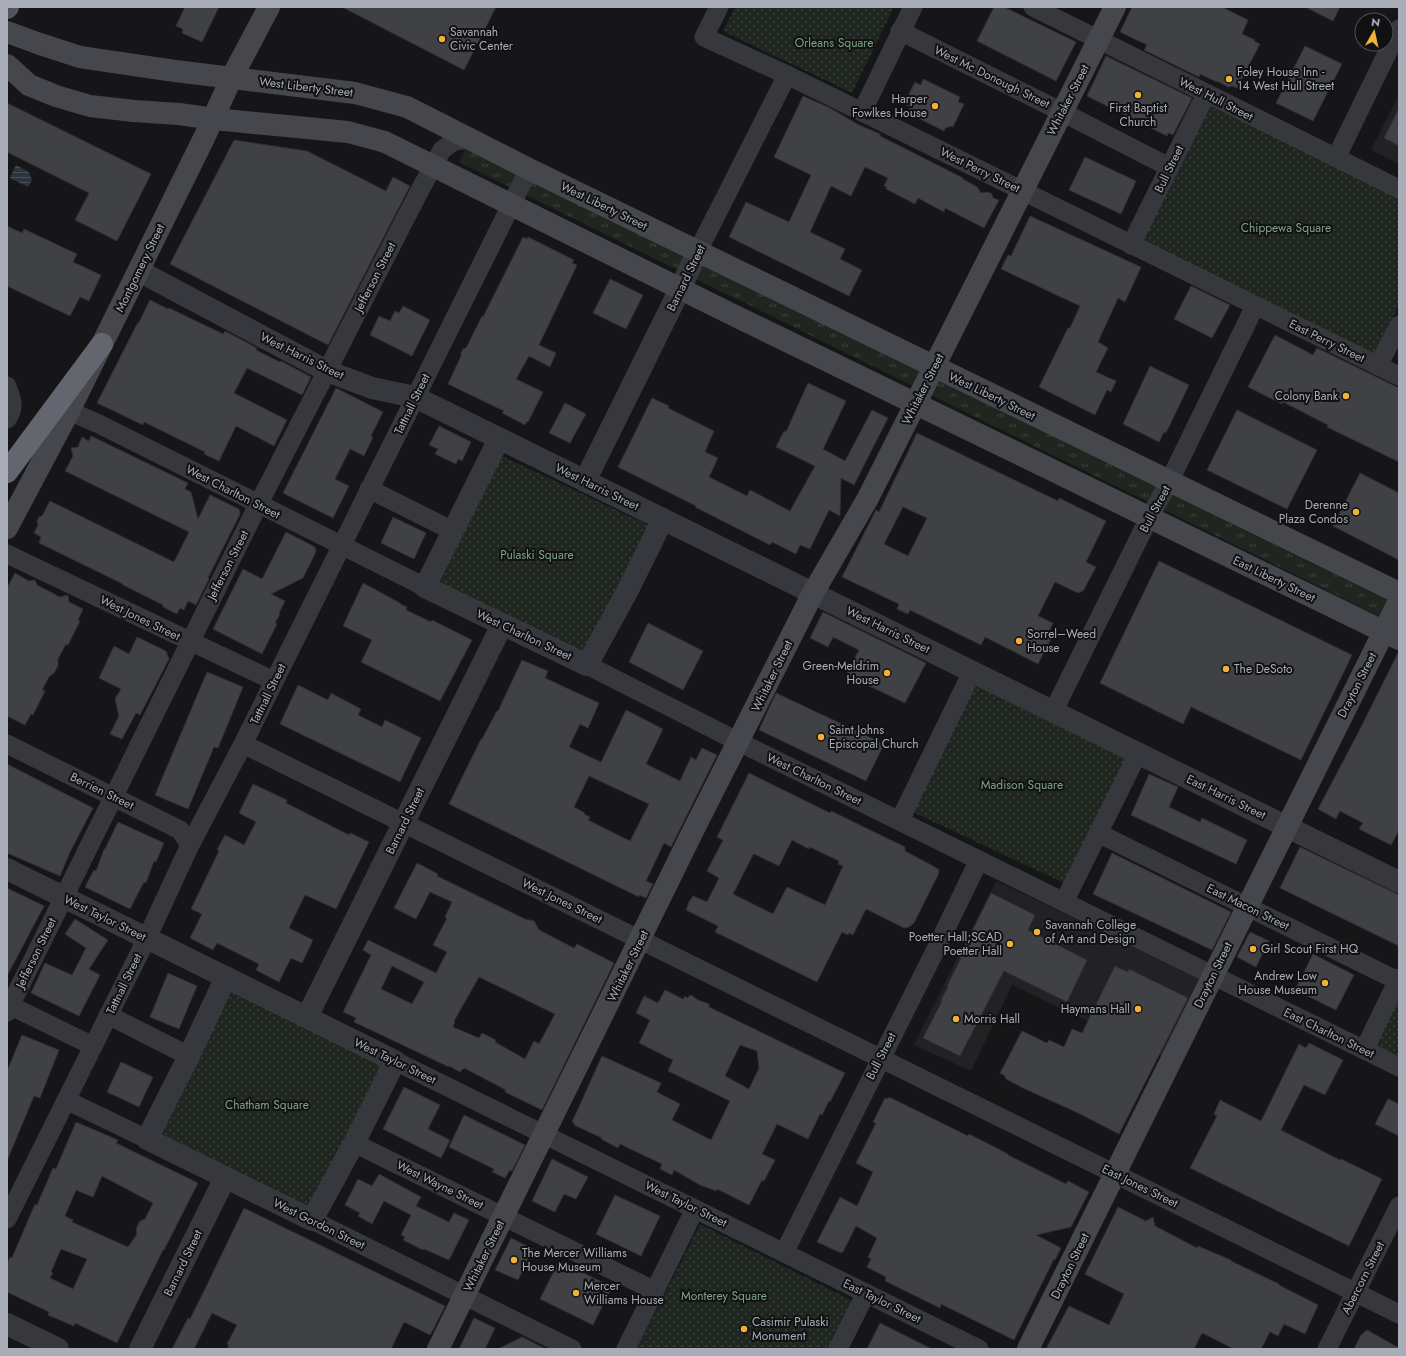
<svg xmlns="http://www.w3.org/2000/svg" width="1406" height="1356" font-family="Jost,sans-serif">
<style>
.built{fill:#222225}
.grass{fill:url(#grass-tufts)}
.park{fill:url(#park-dots)}
.water{fill:url(#water-rules)}
.building{fill:#404145;stroke:#303034;fill-rule:evenodd}
.lines{fill:none;stroke-linecap:round;stroke-linejoin:round}
.minor{stroke:#37383d;stroke-width:19}
.tertiary{stroke:#37383d;stroke-width:22}
.secondary{stroke:#45474d;stroke-width:22}
.primary{stroke:#53555c;stroke-width:22}
.motorway{stroke:#63666e;stroke-width:22}
.poi-dot{fill:#f2b134;stroke:#111113;stroke-width:1.5}
.labels{text-anchor:middle;dominant-baseline:central;stroke-width:4;stroke-linejoin:round;paint-order:stroke}
.poi-label{font-size:12px;fill:#a8adb8;stroke:#111113;text-anchor:start}
.park-label{font-size:12px;fill:#7fa381;stroke:#111113}
.street-label{font-size:12px;fill:#a8adb8;stroke:#111113}
</style>
<defs>
<pattern id="grass-tufts" width="24" height="20" patternUnits="userSpaceOnUse"><rect width="24" height="20" fill="#1e261f"/><path d="M3 7l-1-3M5 7V3M7 7l1-3M15 17l-1-3M17 17v-4M19 17l1-3" fill="none" stroke="#3c433d"/></pattern>
<pattern id="park-dots" width="8" height="8" patternUnits="userSpaceOnUse"><rect width="8" height="8" fill="#1e261f"/><path d="M2 2h.1M6 6h.1" fill="none" stroke="#3c433d" stroke-width="1.8" stroke-linecap="round"/></pattern>
<pattern id="water-rules" width="6" height="5" patternUnits="userSpaceOnUse"><rect width="6" height="5" fill="#2c353c"/><path d="M0 2.5h6" fill="none" stroke="#485056"/></pattern>
</defs>
<rect width="100%" height="100%" fill="#161618"/>
<g class="built">
<polygon points="1399,95 1399,164 1371,150"/>
<polygon points="996,881 1212,983 1174,1062 1012,985 971,1071 914,1045"/>
</g>
<polygon class="grass" points="466,149 1399,606 1399,626 459,162"/>
<g class="park">
<polygon points="735,7 894,7 852,93 723,31"/>
<polygon points="1209,105 1399,199 1399,305 1373,356 1141,241"/>
<polygon points="500,455 650,526 586,660 437,590"/>
<polygon points="975,683 1129,759 1066,884 913,812"/>
<polygon points="231,988 382,1065 302,1222 151,1146"/>
<polygon points="1399,993 1399,1062 1371,1048"/>
<polygon points="700,1224 853,1301 828,1349 637,1349"/>
</g>
<polygon class="water" points="16,165 29,172 32,180 28,187 10,178"/>
<g class="building">
<polygon points="185,7 219,7 202,42 182,33 183,29 176,26"/>
<polygon points="342,7 496,7 464,70"/>
<polygon points="994,7 1004,7 1076,42 1056,81 977,41"/>
<polygon points="1132,7 1222,7 1248,20 1242,34 1255,40 1254,41 1260,44 1237,88 1232,86 1228,87 1217,81 1217,82 1200,74 1199,77 1144,50 1147,45 1120,32"/>
<polygon points="1305,7 1340,7 1333,21"/>
<polygon points="1305,46 1342,64 1313,121 1276,103"/>
<polygon points="1106,56 1192,98 1173,135 1168,133 1167,136 1087,96"/>
<polygon points="923,79 960,97 958,102 964,104 953,127 949,126 948,128 946,127 944,131 908,113 910,107 904,104 915,82 921,85"/>
<polygon points="803,96 830,108 859,125 880,134 880,136 963,178 963,179 977,187 981,193 988,192 992,194 993,198 999,200 984,228 945,208 944,212 918,198 915,204 886,189 887,187 884,186 888,178 865,167 851,196 831,186 810,232 845,249 840,259 862,270 849,296 729,237 746,202 789,222 811,175 774,157"/>
<polygon points="7,103 151,174 117,241 75,220 89,193 7,152"/>
<polygon points="1399,108 1399,146 1384,138"/>
<polygon points="234,140 307,151 386,191 393,177 410,186 328,345 170,264"/>
<polygon points="1085,157 1136,181 1121,214 1069,190"/>
<polygon points="1030,216 1141,267 1125,302 1118,298 1098,342 1108,348 1096,372 1116,381 1111,392 1107,390 1095,415 1039,387 1068,328 1070,328 1080,306 1001,269 1008,255 1011,256"/>
<polygon points="7,226 22,233 24,229 77,254 73,262 101,275 89,301 80,297 70,316 7,286"/>
<polygon points="523,237 527,239 528,237 574,260 572,263 577,265 539,345 556,353 550,367 529,356 516,379 543,392 528,422 527,421 525,425 502,413 504,411 448,384 461,356 461,353 463,349 466,348 482,316 483,317"/>
<polygon points="610,279 643,295 626,329 593,313"/>
<polygon points="1191,286 1230,305 1212,338 1174,319"/>
<polygon points="150,300 168,309 169,308 223,334 225,331 257,348 256,350 280,362 281,361 311,377 302,395 247,368 234,393 287,420 274,446 236,426 219,461 204,454 205,452 144,422 143,425 97,403 137,324 138,324"/>
<polygon points="403,306 430,320 412,356 370,335 379,316 390,321 395,311 399,313"/>
<polygon points="1275,335 1313,355 1317,348 1399,388 1399,462 1327,427 1328,425 1283,402 1282,404 1248,387"/>
<polygon points="1150,366 1189,385 1166,433 1164,432 1159,442 1123,424"/>
<polygon points="808,383 846,401 823,449 845,461 872,410 888,418 854,485 841,478 840,516 829,510 810,549 800,545 796,554 772,542 770,545 695,507 696,506 618,467 652,398 669,406 668,408 714,431 705,452 718,458 709,477 747,496 750,490 790,511 815,466 776,447 784,431 786,432"/>
<polygon points="336,388 383,412 371,436 373,437 364,456 350,449 335,479 349,486 333,518 283,493"/>
<polygon points="565,403 586,414 570,443 549,433"/>
<polygon points="1237,410 1317,450 1287,509 1207,470"/>
<polygon points="439,426 471,442 462,461 458,459 456,464 435,454 438,449 429,445"/>
<path d="M917,433L1058,501L1059,498L1106,521L1086,562L1096,567L1083,591L1078,593L1055,582L1038,616L1053,623L1049,631L1054,633L1038,664L985,637L981,645L910,610L908,614L897,609L899,604L842,577L876,510L879,512ZM903,507L927,518L908,556L884,544Z"/>
<polygon points="91,436 188,483 185,489 191,492 198,519 210,495 239,509 240,514 208,578 209,579 196,605 188,601 184,610 180,608 177,614 163,607 163,605 123,585 123,584 39,543 41,537 34,533 38,525 37,521 39,517 42,516 50,501 174,562 189,532 65,471 73,456 71,448 78,447 82,437 89,441"/>
<polygon points="1360,473 1399,493 1399,560 1333,526"/>
<polygon points="393,517 426,533 414,559 381,543"/>
<polygon points="286,532 315,547 316,552 303,578 271,594 285,601 279,613 280,614 275,623 277,624 262,654 213,629 243,569 262,579"/>
<polygon points="1159,561 1352,655 1301,760 1191,707 1183,724 1100,683"/>
<polygon points="15,573 29,581 35,580 37,585 60,597 68,595 69,602 83,609 78,620 80,621 68,645 66,644 58,659 58,666 54,673 49,677 42,690 45,691 33,715 31,714 25,725 7,716 7,588"/>
<polygon points="363,583 400,603 400,604 407,607 406,610 431,622 432,620 472,640 440,701 361,662 372,640 343,626"/>
<polygon points="823,612 926,663 905,703 846,675 859,650 833,637 828,647 810,638"/>
<polygon points="648,623 703,651 683,690 629,662"/>
<polygon points="137,637 166,651 169,659 140,715 136,713 122,739 110,734 119,716 115,699 121,689 99,678 114,646 129,654"/>
<polygon points="1399,651 1399,830 1391,845 1359,829 1363,823 1340,811 1336,819 1318,809 1359,731"/>
<path d="M522,660L548,671L545,678L599,703L588,728L580,724L569,747L601,762L626,710L663,729L646,764L680,781L691,757L696,760L702,748L717,755L671,847L664,843L646,881L653,884L646,898L639,895V897L449,804L481,739H482L497,711H498ZM589,776L649,804L630,841L588,820L590,817L584,814L585,813L574,807Z"/>
<polygon points="207,672 243,687 218,748 214,747 188,809 155,795"/>
<polygon points="298,685 328,700 331,693 342,699 361,709 358,715 382,727 385,720 421,738 400,782 280,724"/>
<polygon points="776,693 884,744 866,781 759,730"/>
<polygon points="7,764 93,808 70,852 60,876 7,853"/>
<path d="M749,773L830,813L831,811L905,847V851L935,867L939,870L938,875L914,923L909,927L904,928L866,909L853,935L849,933L848,935L842,932L817,982L715,932L718,926L686,910L689,902L693,896L707,902L719,878L707,871L723,840L717,837ZM792,840L809,849L810,847L839,861L838,864L843,866L825,905L787,887L773,914L733,894L753,855L754,854L779,866Z"/>
<polygon points="1149,774 1178,787 1169,807 1200,822 1202,818 1247,840 1236,864 1131,815"/>
<polygon points="253,784 287,800 286,803 349,835 350,833 369,842 336,909 305,895 289,928 313,940 302,963 291,958 279,982 256,970 259,964 217,943 213,950 190,938 202,914 191,909 219,851 217,850 225,835 244,845 256,822 239,813"/>
<polygon points="118,822 164,843 156,862 154,861 146,883 144,882 130,909 85,887 94,870 96,871 104,849 105,849"/>
<polygon points="1300,847 1399,895 1399,946 1280,888"/>
<polygon points="1112,853 1231,912 1212,950 1093,894"/>
<path d="M417,863L438,874L437,876L525,919L534,921L539,930L574,948L577,944L614,963L542,1110L505,1092L506,1090L464,1068L460,1072L449,1066V1067L354,1022L356,1018L343,1012L371,955L363,950L368,940L436,973L447,952L433,945L447,918L445,917L452,902L430,892L416,919L394,908ZM392,966L424,982L412,1004L381,989ZM479,977L555,1014L539,1044L534,1041L525,1059L495,1042L496,1040L482,1033L479,1038L453,1027L455,1022L454,1021Z"/>
<polygon points="7,888 44,906 7,976"/>
<polygon points="991,893 1035,915 1028,930 1087,960 1067,1002 1004,971 960,1056 923,1038 942,1001 941,1000 948,987 947,986 961,958 959,957"/>
<polygon points="75,919 108,940 89,969 100,975 79,1016 31,993 45,963 72,975 86,948 65,934"/>
<polygon points="1250,932 1269,941 1256,967 1237,957"/>
<polygon points="1313,954 1354,975 1336,1010 1295,990"/>
<polygon points="1115,966 1128,972 1129,969 1188,998 1119,1134 1076,1112 1025,1089 1006,1079 1005,1076 1000,1073 1022,1031 1047,1043 1049,1040 1064,1047 1072,1029 1082,1033"/>
<polygon points="168,973 197,986 179,1029 150,1017"/>
<path d="M665,990L683,999L685,996L687,998L691,995L698,1000L709,1004V1007L845,1073L830,1102L829,1101L822,1115L820,1114L808,1139L777,1124L762,1154L775,1160L764,1181L762,1180L749,1205L717,1189L716,1191L700,1185L674,1170L672,1175L660,1169L662,1164L620,1144L618,1148L601,1139L602,1138L574,1125V1123L572,1122L602,1056L661,1083L657,1092L680,1104L672,1120L711,1140L730,1101L668,1071L673,1060L639,1043L650,1020L636,1013L644,996L658,1003ZM740,1045L757,1051L759,1068L749,1089L725,1076Z"/>
<polygon points="22,1035 59,1050 40,1098 34,1096 7,1161 7,1071"/>
<polygon points="1309,1043 1343,1060 1325,1095 1304,1085 1281,1130 1340,1160 1341,1159 1382,1179 1349,1246 1190,1168 1217,1116 1214,1114 1220,1100 1261,1121 1299,1044 1306,1048"/>
<polygon points="121,1062 153,1077 139,1107 107,1092"/>
<polygon points="404,1087 440,1105 428,1129 450,1140 441,1158 383,1129"/>
<polygon points="889,1097 968,1136 969,1134 1008,1154 1008,1155 1066,1184 1068,1181 1089,1192 1071,1227 1036,1235 1061,1248 1055,1260 1054,1259 1014,1340 941,1304 940,1308 885,1281 886,1277 867,1267 871,1259 868,1257 877,1238 856,1226 843,1252 842,1252 841,1253 817,1242 840,1197 857,1206 873,1172 856,1163 876,1123 873,1122 885,1098 888,1099"/>
<polygon points="1388,1099 1399,1104 1399,1136 1375,1124"/>
<polygon points="464,1115 525,1145 512,1171 510,1170 505,1178 492,1172 494,1169 449,1147"/>
<path d="M76,1122L118,1140L116,1143L198,1183L164,1250H163L117,1343L75,1323L74,1326L48,1315L49,1312L7,1292V1264L10,1257L12,1258L35,1204L37,1205L53,1168L56,1169ZM102,1176L153,1203L145,1219L140,1221L136,1229L137,1234L128,1247L72,1222L73,1220L65,1216L76,1190L93,1197ZM61,1249L87,1259L73,1289L50,1278L53,1273L51,1272Z"/>
<polygon points="552,1159 588,1177 576,1199 564,1194 555,1212 532,1201"/>
<polygon points="379,1174 421,1197 416,1206 449,1222 454,1213 469,1220 449,1260 424,1249 423,1250 403,1240 405,1237 401,1235 411,1215 384,1201 372,1224 358,1216 360,1213 345,1205 358,1179 372,1186"/>
<polygon points="615,1195 660,1216 641,1256 596,1234"/>
<polygon points="1118,1207 1146,1221 1153,1217 1155,1226 1197,1248 1198,1246 1231,1260 1231,1261 1279,1284 1279,1285 1318,1305 1305,1334 1284,1324 1278,1336 1270,1332 1261,1349 1234,1349 1202,1333 1194,1349 1046,1349 1069,1306 1109,1325 1124,1294 1085,1274"/>
<polygon points="244,1208 445,1306 433,1330 430,1335 404,1322 391,1349 227,1349 229,1345 227,1344 237,1325 212,1313 194,1349 172,1349 188,1318 190,1319 205,1289"/>
<polygon points="511,1238 533,1249 518,1280 495,1270"/>
<polygon points="559,1261 612,1287 593,1325 540,1299"/>
<polygon points="474,1318 495,1328 485,1349 459,1349"/>
<polygon points="880,1323 932,1349 867,1349"/>
<polygon points="1367,1330 1399,1348 1399,1349 1354,1349 1361,1335"/>
<polygon points="522,1337 544,1348 547,1349 498,1349"/>
</g>
<g class="lines">
<g class="minor">
<polyline points="719,7 704,37 787,75 1399,376"/>
<polyline points="1033,7 1399,189"/>
<polyline points="900,31 1062,112 1169,167"/>
<polyline points="862,112 913,7"/>
<polyline points="1336,158 1399,29"/>
<polyline points="1131,245 1206,94"/>
<polyline points="698,251 787,75"/>
<polyline points="1378,366 1399,325"/>
<path d="M7,386C11,398 16,407 7,419"/>
<polyline points="69,411 99,424 425,587"/>
<polyline points="369,489 453,531"/>
<polyline points="7,554 274,681"/>
<polyline points="587,665 739,742 1399,1067"/>
<polyline points="1053,712 1149,518 1169,482 1255,306"/>
<polyline points="7,744 180,830 190,845"/>
<polyline points="243,744 1399,1314"/>
<polyline points="900,820 972,672"/>
<polyline points="1098,833 1398,981"/>
<polyline points="1064,902 1138,753"/>
<polyline points="7,1004 93,1046"/>
<polyline points="7,1012 258,505 420,190 442,150 454,141 470,139"/>
<polyline points="108,1015 189,1056"/>
<polyline points="1364,1050 1399,978"/>
<polyline points="395,1061 979,1349"/>
<polyline points="66,1100 147,1139"/>
<polyline points="354,1143 655,1291"/>
<polyline points="7,1219 147,938 190,845 243,744 529,169"/>
<polyline points="312,1220 572,1349"/>
<polyline points="784,1253 935,951 979,860"/>
<polyline points="626,1349 695,1209"/>
<polyline points="838,1349 866,1293"/>
<polyline points="1327,1349 1399,1206"/>
</g>
<g class="tertiary">
<polyline points="139,271 327,371 372,388 415,397 1399,882"/>
<polyline points="499,439 425,587 587,665 628,590 663,519"/>
<polyline points="585,481 680,289 698,251"/>
<polyline points="7,869 395,1061 354,1143 312,1220 147,1139 189,1056 226,977"/>
<polyline points="307,1017 502,625"/>
<polyline points="7,1324 58,1349"/>
<polyline points="140,1349 225,1178"/>
</g>
<g class="secondary">
<polyline points="7,32 40,44 80,57 100,60 175,71 355,93 407,107 529,169 1399,593"/>
<polyline points="7,65 29,85 56,96 90,106 134,111 179,114 214,119 348,132 385,142 723,310 1399,639"/>
<polyline points="7,528 69,411 204,138 232,77 269,7"/>
<polyline points="438,1349 692,833 813,593 868,498 1115,7"/>
<polyline points="1028,1349 1399,601"/>
</g>
<polyline class="primary" points="7,8 8,7"/>
<polyline class="motorway" points="7,472 102,344"/>
</g>
<g class="poi-dot">
<circle cx="442" cy="39" r="4"/>
<circle cx="1229" cy="79" r="4"/>
<circle cx="1138" cy="95" r="4"/>
<circle cx="935" cy="106" r="4"/>
<circle cx="1346" cy="396" r="4"/>
<circle cx="1356" cy="512" r="4"/>
<circle cx="1019" cy="641" r="4"/>
<circle cx="1226" cy="669" r="4"/>
<circle cx="887" cy="673" r="4"/>
<circle cx="821" cy="737" r="4"/>
<circle cx="1037" cy="932" r="4"/>
<circle cx="1010" cy="944" r="4"/>
<circle cx="1253" cy="949" r="4"/>
<circle cx="1325" cy="983" r="4"/>
<circle cx="1138" cy="1009" r="4"/>
<circle cx="956" cy="1019" r="4"/>
<circle cx="514" cy="1260" r="4"/>
<circle cx="576" cy="1293" r="4"/>
<circle cx="744" cy="1329" r="4"/>
</g>
<g class="labels">
<g class="poi-label">
<text x="450" y="32">Savannah<tspan x="450" dy="14">Civic Center</tspan></text>
<text x="1237" y="72">Foley House Inn -<tspan x="1237" dy="14">14 West Hull Street</tspan></text>
<text x="927" y="99" text-anchor="end">Harper<tspan x="927" dy="14">Fowlkes House</tspan></text>
<text x="1138" y="108" text-anchor="middle">First Baptist<tspan x="1138" dy="14">Church</tspan></text>
<text x="1338" y="396" text-anchor="end">Colony Bank</text>
<text x="1348" y="505" text-anchor="end">Derenne<tspan x="1348" dy="14">Plaza Condos</tspan></text>
<text x="1027" y="634">Sorrel–Weed<tspan x="1027" dy="14">House</tspan></text>
<text x="879" y="666" text-anchor="end">Green-Meldrim<tspan x="879" dy="14">House</tspan></text>
<text x="1234" y="669">The DeSoto</text>
<text x="829" y="730">Saint Johns<tspan x="829" dy="14">Episcopal Church</tspan></text>
<text x="1045" y="925">Savannah College<tspan x="1045" dy="14">of Art and Design</tspan></text>
<text x="1002" y="937" text-anchor="end">Poetter Hall;SCAD<tspan x="1002" dy="14">Poetter Hall</tspan></text>
<text x="1261" y="949">Girl Scout First HQ</text>
<text x="1317" y="976" text-anchor="end">Andrew Low<tspan x="1317" dy="14">House Museum</tspan></text>
<text x="1130" y="1009" text-anchor="end">Haymans Hall</text>
<text x="964" y="1019">Morris Hall</text>
<text x="522" y="1253">The Mercer Williams<tspan x="522" dy="14">House Museum</tspan></text>
<text x="584" y="1286">Mercer<tspan x="584" dy="14">Williams House</tspan></text>
<text x="752" y="1322">Casimir Pulaski<tspan x="752" dy="14">Monument</tspan></text>
</g>
<g class="park-label">
<text x="834" y="43">Orleans Square</text>
<text x="1286" y="228">Chippewa Square</text>
<text x="537" y="555">Pulaski Square</text>
<text x="1022" y="785">Madison Square</text>
<text x="267" y="1105">Chatham Square</text>
<text x="724" y="1296">Monterey Square</text>
</g>
<g class="street-label">
<text transform="translate(992 77) rotate(26)">West Mc Donough Street</text>
<text transform="translate(306 87) rotate(7)">West Liberty Street</text>
<text transform="translate(1216 99) rotate(27)">West Hull Street</text>
<text transform="translate(1068 100) rotate(-63)">Whitaker Street</text>
<text transform="translate(1169 169) rotate(-64)">Bull Street</text>
<text transform="translate(980 170) rotate(26)">West Perry Street</text>
<text transform="translate(604 206) rotate(26)">West Liberty Street</text>
<text transform="translate(140 268) rotate(-64)">Montgomery Street</text>
<text transform="translate(375 277) rotate(-63)">Jefferson Street</text>
<text transform="translate(686 278) rotate(-64)">Barnard Street</text>
<text transform="translate(1327 341) rotate(26)">East Perry Street</text>
<text transform="translate(302 356) rotate(26)">West Harris Street</text>
<text transform="translate(923 389) rotate(-63)">Whitaker Street</text>
<text transform="translate(992 396) rotate(26)">West Liberty Street</text>
<text transform="translate(412 404) rotate(-64)">Tattnall Street</text>
<text transform="translate(597 487) rotate(26)">West Harris Street</text>
<text transform="translate(233 492) rotate(27)">West Charlton Street</text>
<text transform="translate(1155 509) rotate(-62)">Bull Street</text>
<text transform="translate(228 565) rotate(-63)">Jefferson Street</text>
<text transform="translate(1274 579) rotate(26)">East Liberty Street</text>
<text transform="translate(140 618) rotate(26)">West Jones Street</text>
<text transform="translate(888 630) rotate(26)">West Harris Street</text>
<text transform="translate(524 635) rotate(25)">West Charlton Street</text>
<text transform="translate(772 676) rotate(-64)">Whitaker Street</text>
<text transform="translate(1357 685) rotate(-63)">Drayton Street</text>
<text transform="translate(268 694) rotate(-64)">Tattnall Street</text>
<text transform="translate(814 779) rotate(26)">West Charlton Street</text>
<text transform="translate(102 791) rotate(26)">Berrien Street</text>
<text transform="translate(1226 797) rotate(26)">East Harris Street</text>
<text transform="translate(405 821) rotate(-64)">Barnard Street</text>
<text transform="translate(562 901) rotate(26)">West Jones Street</text>
<text transform="translate(1248 907) rotate(26)">East Macon Street</text>
<text transform="translate(105 918) rotate(26)">West Taylor Street</text>
<text transform="translate(36 953) rotate(-64)">Jefferson Street</text>
<text transform="translate(628 966) rotate(-64)">Whitaker Street</text>
<text transform="translate(1213 975) rotate(-64)">Drayton Street</text>
<text transform="translate(124 984) rotate(-64)">Tattnall Street</text>
<text transform="translate(1329 1033) rotate(26)">East Charlton Street</text>
<text transform="translate(881 1056) rotate(-63)">Bull Street</text>
<text transform="translate(395 1061) rotate(26)">West Taylor Street</text>
<text transform="translate(440 1185) rotate(26)">West Wayne Street</text>
<text transform="translate(1140 1186) rotate(26)">East Jones Street</text>
<text transform="translate(686 1204) rotate(26)">West Taylor Street</text>
<text transform="translate(319 1224) rotate(26)">West Gordon Street</text>
<text transform="translate(484 1256) rotate(-64)">Whitaker Street</text>
<text transform="translate(183 1263) rotate(-64)">Barnard Street</text>
<text transform="translate(1070 1266) rotate(-64)">Drayton Street</text>
<text transform="translate(1363 1278) rotate(-63)">Abercorn Street</text>
<text transform="translate(882 1301) rotate(26)">East Taylor Street</text>
</g>
</g>
<rect width="1406" height="1356" fill="none" stroke="#a8adb8" stroke-width="16"/>
<g transform="translate(1374 32) rotate(9)"><circle r="19" fill="#111113" stroke="#4d4f55"/>
<path d="M0-3L7 15L0 10L-7 15Z" fill="#f2b134"/>
<text y="-6" font-size="11" font-weight="bold" text-anchor="middle" fill="#a8adb8">N</text>
</g>
</svg>
